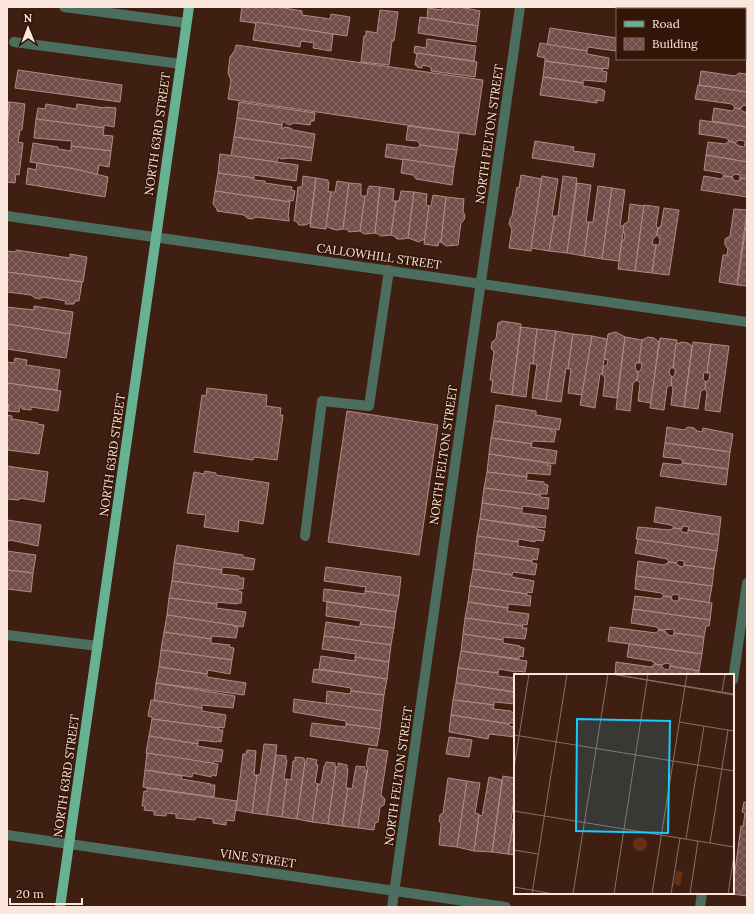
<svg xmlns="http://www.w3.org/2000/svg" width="754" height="914" font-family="Lora,serif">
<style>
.building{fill:url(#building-cross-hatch);stroke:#b48a85}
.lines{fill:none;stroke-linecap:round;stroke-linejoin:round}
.minor{stroke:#4b6e5e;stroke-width:10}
.major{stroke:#67b293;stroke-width:10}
.labels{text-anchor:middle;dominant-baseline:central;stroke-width:3;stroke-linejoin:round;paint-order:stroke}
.street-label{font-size:12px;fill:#fbe6dd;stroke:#331608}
.inset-road{fill:none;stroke:#8a6f63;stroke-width:1}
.view{fill:#1cc9fc;fill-opacity:0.15;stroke:#1cc9fc;stroke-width:2}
.inset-edge{fill:none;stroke:#fbe6dd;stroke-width:2}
</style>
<defs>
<pattern id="building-cross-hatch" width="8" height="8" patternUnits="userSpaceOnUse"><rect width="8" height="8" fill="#754e4b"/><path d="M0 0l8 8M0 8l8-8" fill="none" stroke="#8a6864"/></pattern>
</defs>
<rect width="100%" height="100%" fill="#3e1f11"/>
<g class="building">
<polygon points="242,7 278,7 302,11 302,15 330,19 331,14 350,17 347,36 240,21"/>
<polygon points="443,7 460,7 480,11 478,26 427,18 428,8 442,10"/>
<rect x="635" y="7" width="21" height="2"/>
<polygon points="715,7 747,7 747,17 745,17 745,9 714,9"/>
<polygon points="380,10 398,12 394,41 392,41 389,65 361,62 364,36 366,36 366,31 377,33"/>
<polygon points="420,17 478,26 476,42 418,33"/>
<polygon points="256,22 333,34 331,51 313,48 314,43 301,41 300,47 253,40"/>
<polygon points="550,28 617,38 616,51 588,47 587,51 547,45"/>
<polygon points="427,39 476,46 474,61 414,53 415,46 426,48"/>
<polygon points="540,43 587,51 587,54 609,58 608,69 603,68 603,69 545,61 545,58 537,56"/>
<polygon points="236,45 483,80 475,135 228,99 231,80 228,73 230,57 235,50"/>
<polygon points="417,53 477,62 475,77 431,71 431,67 422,65 422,68 417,67 417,65 415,65"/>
<polygon points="545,61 603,69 602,71 607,72 606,82 583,80 583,83 543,77"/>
<polygon points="18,70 122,85 120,102 15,88"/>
<polygon points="701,71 735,76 739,73 746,74 747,92 699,85"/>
<polygon points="543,77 583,83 583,86 601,89 605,91 603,101 597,100 597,103 540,95"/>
<polygon points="698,85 747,92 747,106 744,105 740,109 735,108 732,104 695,99"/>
<polygon points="7,102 10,102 7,126"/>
<polygon points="10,102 25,104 22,130 20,130 18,142 23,143 19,175 16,174 15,183 7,182 7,126"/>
<polygon points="239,102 315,113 314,121 311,121 310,125 294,123 289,125 283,121 282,125 237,118"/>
<polygon points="46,104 76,109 77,104 105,108 105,107 116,108 114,127 104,125 104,128 36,119 38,108 45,109"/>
<polygon points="714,108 732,111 735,108 740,109 744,112 747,112 747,127 712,121"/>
<polygon points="237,118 282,125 282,129 285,127 290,128 293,130 315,134 313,148 234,137"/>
<polygon points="36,119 104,128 103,135 113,136 111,151 71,146 72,141 34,138"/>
<polygon points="700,120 747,127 747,144 745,144 745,141 739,140 735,143 729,141 727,138 699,134"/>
<polygon points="408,126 459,133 457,150 420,145 418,141 406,140"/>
<polygon points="234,137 313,148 311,161 290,158 281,159 278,157 277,162 231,156"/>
<polygon points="535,141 574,147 573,151 595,154 593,167 532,158"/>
<polygon points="729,141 735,143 739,146 744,147 745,144 747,144 747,162 706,155 708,142 725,144"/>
<polygon points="33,143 58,147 58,149 71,151 71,146 111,151 109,167 99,165 97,176 75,169 30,162"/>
<polygon points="387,144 417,148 420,145 457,150 454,167 385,157"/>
<polygon points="220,154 298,165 296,181 254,175 254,178 218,173"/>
<polygon points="706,155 747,162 747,179 740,178 740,175 735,174 732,177 724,176 722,173 704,170"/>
<polygon points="403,159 454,167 452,185 416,179 413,175 401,173"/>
<polygon points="37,163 75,169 108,177 105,197 26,184 28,168 36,170"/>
<polygon points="218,173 254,178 254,180 265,181 265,183 292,187 291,190 295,191 293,201 290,200 290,202 215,191"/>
<polygon points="521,175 542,179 531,251 509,248 512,229 509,224 510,219 512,216 517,187 519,188"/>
<polygon points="303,176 316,178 310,223 305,225 299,225 296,221 294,221 298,187 302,187"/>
<polygon points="542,176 558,179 552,216 555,216 549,251 531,248"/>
<polygon points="563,176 577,178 567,253 549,251 555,216 558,216"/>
<polygon points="704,176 721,179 724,176 732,177 735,181 739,181 740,178 747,179 747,197 701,190"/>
<polygon points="316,178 328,180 328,182 329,182 328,191 331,192 326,229 310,227"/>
<polygon points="337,181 349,183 343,229 337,230 332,229 326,226 331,192 335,192"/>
<polygon points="349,183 361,184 361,196 365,196 360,231 349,232 346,229 343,229"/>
<polygon points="577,183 591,185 586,222 589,222 584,256 567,253"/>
<polygon points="369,186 380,187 375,233 364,234 360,231 365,196 367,196 368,188 369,189"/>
<polygon points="598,186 612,188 602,259 584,256 589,222 593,222"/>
<polygon points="380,187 394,189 393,201 396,201 391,235 381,236 378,234 375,233"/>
<polygon points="612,188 625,190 620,226 624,226 619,261 602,259"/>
<polygon points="215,191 290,202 288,217 289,217 289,221 256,217 252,219 247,218 244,215 217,211 217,209 213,204"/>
<polygon points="401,191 414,192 408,238 403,239 397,239 394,236 391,235 396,201 399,201"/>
<polygon points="414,192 427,194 426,205 429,206 425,240 422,240 419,242 408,238"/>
<polygon points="433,195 446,197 441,242 439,242 438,246 424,244 429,206 431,206"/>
<polygon points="446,197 464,199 463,211 465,216 464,220 461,223 458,245 446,246 441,242"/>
<polygon points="630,204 644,206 635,271 618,269 622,240 624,240 625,235 623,231 624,224 628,222"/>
<polygon points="644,205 659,207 656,226 658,228 657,235 653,239 652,244 656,245 652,273 635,271"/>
<polygon points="664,208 679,210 669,275 652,273 656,245 659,245 660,239 657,235 658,228 661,226"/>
<polygon points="734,209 747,210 737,285 719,282 723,255 727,255 728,249 725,245 725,239 730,236"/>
<polygon points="747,220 747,286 737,285"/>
<polygon points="16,250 70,258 70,254 87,257 83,282 7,272 7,251 16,252"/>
<polygon points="7,272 82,282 79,301 75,301 74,304 65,304 66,301 43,297 40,299 35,298 31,295 7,292"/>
<polygon points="34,306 73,312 70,334 7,324 7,307 34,310"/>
<polygon points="502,321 521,324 512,395 491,392 493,380 490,380 494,352 491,348 492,342 496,339 498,323"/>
<polygon points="7,324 70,334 66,358 7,349"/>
<polygon points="521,327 537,329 533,364 530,363 526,397 512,395"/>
<polygon points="537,329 556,331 546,400 532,398 537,364 533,364"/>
<polygon points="556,331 573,334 568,369 566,368 561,402 546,400"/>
<polygon points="616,332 625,337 617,398 603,396 605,378 602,374 603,367 607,365 608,360 604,359 608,334"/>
<polygon points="573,334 592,336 582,395 568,393 571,369 568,369"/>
<polygon points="592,336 607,339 602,374 600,374 595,408 580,405"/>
<polygon points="625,337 642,340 639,363 636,363 635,368 638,372 637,380 633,383 630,411 616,409"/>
<polygon points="648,337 654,338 659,342 651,403 638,401 640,383 637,380 638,372 641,370 642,363 639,363 642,340"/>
<polygon points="660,338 677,340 673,368 670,368 669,373 672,377 671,385 667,387 664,410 650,408"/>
<polygon points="682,342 688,343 692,346 684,407 671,405 673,388 671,385 672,377 675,375 675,368 673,368 676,344"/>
<polygon points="693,342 711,344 707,373 704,372 703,379 706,382 705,389 701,391 698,409 684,407"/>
<polygon points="711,344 729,346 720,412 705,410 707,392 705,389 706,382 709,380 710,373 707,373"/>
<polygon points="15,358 27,360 26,365 60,370 57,390 7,383 7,362 14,363"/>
<polygon points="7,383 61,391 58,411 31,407 31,410 22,409 22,406 20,406 19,412 8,411 9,404 7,407"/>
<polygon points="207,388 267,395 266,406 281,408 280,415 283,415 277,460 254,457 253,460 194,452 202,395 206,396"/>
<polygon points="496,405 536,411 536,415 561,419 559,430 494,421"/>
<polygon points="347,411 438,425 419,555 328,542"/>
<polygon points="7,415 12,416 12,419 38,423 37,424 44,425 39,454 7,450"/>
<polygon points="494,421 551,429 551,431 556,431 554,442 532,441 532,444 491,438"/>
<polygon points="667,427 684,430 688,427 694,428 697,431 702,432 703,428 733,434 730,452 665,443"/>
<polygon points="491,438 532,444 531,447 557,451 555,464 489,454"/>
<polygon points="665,443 730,452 728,469 683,463 681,459 663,457"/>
<polygon points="489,454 548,463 547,465 551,465 550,475 527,473 527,477 487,472"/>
<polygon points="663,463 680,465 683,463 728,469 726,485 660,476"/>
<polygon points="7,466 48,472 44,502 19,498 19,500 7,499"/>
<polygon points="205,471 216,473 216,475 269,483 263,524 239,520 238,532 204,527 206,515 187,513 194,472 204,474"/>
<polygon points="487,472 527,477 526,480 544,482 544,484 548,485 547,494 540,494 540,495 484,488"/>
<polygon points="484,488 540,495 540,497 549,498 548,509 523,506 522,509 482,503"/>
<polygon points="482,503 522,509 522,513 546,516 545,528 480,519"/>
<polygon points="656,507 721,517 719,535 688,530 689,527 683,526 682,529 674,528 671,525 654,522"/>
<polygon points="480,519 537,528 536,529 545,531 543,541 535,540 535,542 519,539 518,542 477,536"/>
<polygon points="7,520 41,525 38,546 10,540 7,542"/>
<polygon points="638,527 670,530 674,528 680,529 682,532 688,533 688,530 719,535 717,551 636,539"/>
<polygon points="477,536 518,542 518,546 539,549 537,560 532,559 532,561 475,553"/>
<polygon points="638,539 717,551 714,569 684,565 684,561 679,560 676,563 669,562 667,559 635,553"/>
<polygon points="177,545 243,555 243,557 255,559 253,570 222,567 222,570 174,563"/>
<polygon points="7,551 36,555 33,573 7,570"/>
<polygon points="475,553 532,561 532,563 537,564 535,575 513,572 512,575 473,569"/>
<polygon points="638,561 664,565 669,562 676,563 679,566 683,567 684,565 714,569 712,586 636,576"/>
<polygon points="174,563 222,570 221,574 239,576 239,578 244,578 243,589 238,589 238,590 172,581"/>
<polygon points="326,567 401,577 399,596 365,591 366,587 324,581"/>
<polygon points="473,569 512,575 512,577 534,581 532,593 527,592 527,594 470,586"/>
<polygon points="7,570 33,573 31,592 7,589"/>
<polygon points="636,576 712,586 709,603 679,598 679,595 674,594 671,597 664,596 661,593 635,589"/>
<polygon points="172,581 238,590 238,591 242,592 241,603 237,603 237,604 217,602 217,604 169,598"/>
<polygon points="470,586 527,594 526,595 531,596 530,606 508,604 508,608 468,602"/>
<polygon points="324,589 365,594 365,591 399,596 396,612 323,601"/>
<polygon points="635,596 660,599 664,596 671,597 673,601 678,601 679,598 712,603 710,620 633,609"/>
<polygon points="169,598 217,604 216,608 246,612 243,627 167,615"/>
<polygon points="327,602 396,612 394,628 360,624 361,621 326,616"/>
<polygon points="468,602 508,608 507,611 529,614 527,625 523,624 523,626 465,618"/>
<polygon points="633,609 710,620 709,626 706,626 704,637 674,633 674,629 659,630 657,627 631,623"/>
<polygon points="167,615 233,625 233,626 238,627 236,638 212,636 211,639 164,632"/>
<polygon points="465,618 523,626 522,628 527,628 525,639 503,637 503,640 463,634"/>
<polygon points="326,622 360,627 360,624 394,628 391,645 324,636"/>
<polygon points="610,627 656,633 659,630 665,631 668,635 673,636 674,633 704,637 702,654 608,641"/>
<polygon points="164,632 211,639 211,643 230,645 229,647 234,648 232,660 161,650"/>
<polygon points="463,634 503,640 503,643 520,646 520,647 524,648 523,657 519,656 519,659 461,651"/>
<polygon points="324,636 391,645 389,662 355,657 356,654 322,649"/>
<polygon points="629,644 702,654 699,671 670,666 670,664 666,663 662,665 655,664 652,661 627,657"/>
<polygon points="161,650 232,660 230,674 208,670 207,674 159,667"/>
<polygon points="461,651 527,661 525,672 517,671 516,672 499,669 498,673 458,668"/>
<polygon points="321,656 355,661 355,657 389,662 387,679 319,669"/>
<polygon points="616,662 651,667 655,664 661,665 664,669 669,670 670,666 699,671 699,675 615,675"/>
<polygon points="159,667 207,674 207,677 246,683 244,695 156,683"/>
<polygon points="458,668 498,673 498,676 515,678 515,692 456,683"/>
<polygon points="314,669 387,679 384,695 351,691 351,688 312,682"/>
<polygon points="156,683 235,696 233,708 202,705 202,708 154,701"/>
<polygon points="456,683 513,692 513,693 515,693 515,704 494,702 494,705 453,700"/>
<polygon points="327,691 350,694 351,691 384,695 382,711 326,704"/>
<polygon points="294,699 382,711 380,729 346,724 346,721 293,712"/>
<polygon points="151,700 202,708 202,711 226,715 224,728 218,727 219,728 152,719 152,717 148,716"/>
<polygon points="453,700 494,705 493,709 511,711 511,712 515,713 513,723 509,723 509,724 451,715"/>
<polygon points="451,715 509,724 509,726 515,727 515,737 489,734 488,739 449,732"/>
<polygon points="152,719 219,728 218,730 223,730 221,742 217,741 217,742 198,740 198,744 149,736"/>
<polygon points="312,723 346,727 346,724 380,729 377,746 310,736"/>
<polygon points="149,736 198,744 197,746 223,750 221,762 214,761 213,764 146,753"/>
<polygon points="449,737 472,740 469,757 446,754"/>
<polygon points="264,744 277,745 267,815 252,813 257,775 260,775"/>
<polygon points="369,748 388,751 381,795 385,799 384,805 380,807 378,822 375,823 374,830 358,828 368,767 366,766"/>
<polygon points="247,750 256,751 254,775 257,775 252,813 236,810 243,754 246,754"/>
<polygon points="147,753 218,764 216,776 212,775 211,777 193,773 192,777 145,770"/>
<polygon points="276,755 286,756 286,760 287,760 284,779 287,779 282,817 267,815"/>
<polygon points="295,757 304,758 305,762 297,819 282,817 287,779 291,780 293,761 295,761"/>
<polygon points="307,758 317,760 316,765 318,765 315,783 318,784 312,822 297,819 305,763 306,763"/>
<polygon points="326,762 335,763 335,767 336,767 328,824 312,822 318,784 321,784 324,766 325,766"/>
<polygon points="338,763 347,765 347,769 348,769 346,788 348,788 342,826 328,824 336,767 338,767"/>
<polygon points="356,766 365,767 365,770 367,771 358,828 342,826 348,788 352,789"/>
<polygon points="145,770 182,776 181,779 211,784 210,785 215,785 214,797 143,787"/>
<polygon points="503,776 515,778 515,793 511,819 514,820 508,854 492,852"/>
<polygon points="489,777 502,780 492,852 474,851 479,815 482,816"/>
<polygon points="448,778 467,781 457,847 439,845 441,824 439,821 440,815 443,813"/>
<polygon points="467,781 480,783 475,813 479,814 474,851 457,847"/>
<polygon points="147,788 237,801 234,821 226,820 226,825 213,823 213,819 196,817 195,820 176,818 176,814 166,813 166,816 154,815 154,811 144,810 145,806 142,806 144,791 147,792"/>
<polygon points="744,802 747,803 747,896 732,894 741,826 743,827 745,813 742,812"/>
<polygon points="514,820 515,820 515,855 508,854"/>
</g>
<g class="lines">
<g class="minor">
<polyline points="64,7 186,23"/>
<polyline points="14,42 181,64"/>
<polyline points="7,216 747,322"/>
<polyline points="305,536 322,401 369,406 389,270"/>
<polyline points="7,635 98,646"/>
<polyline points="733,680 747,583"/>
<polyline points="7,835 506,907"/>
<polyline points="392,907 520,7"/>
<polyline points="700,907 702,893"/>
</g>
<polyline class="major" points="60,907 189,7"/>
</g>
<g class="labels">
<g class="street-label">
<text transform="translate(157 134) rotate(-82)">NORTH 63RD STREET</text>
<text transform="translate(489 134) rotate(-82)">NORTH FELTON STREET</text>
<text transform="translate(379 256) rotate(8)">CALLOWHILL STREET</text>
<text transform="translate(112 455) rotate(-82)">NORTH 63RD STREET</text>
<text transform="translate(443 455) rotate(-82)">NORTH FELTON STREET</text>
<text transform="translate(66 776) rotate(-82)">NORTH 63RD STREET</text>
<text transform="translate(398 776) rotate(-82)">NORTH FELTON STREET</text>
<text transform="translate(258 858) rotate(8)">VINE STREET</text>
</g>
</g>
<g transform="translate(514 674)">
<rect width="220" height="220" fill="#3e1f11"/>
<path d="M119 170a7 7 0 1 1 14 0a7 7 0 1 1-14 0Z" fill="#663014"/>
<path d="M162,197L169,198L166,212L160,210Z" fill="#663014"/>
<path class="inset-road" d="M97,0L220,20M98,0L220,21M208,18L211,0M165,48L220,57M0,61L220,97M0,94L15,0M0,137L220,173M172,165L190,52M196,169L214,56M0,176L24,180M0,213L40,220M18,220L53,0M59,220L94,0M100,220L134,0M138,220L173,0M157,220L166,164M176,220L184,167M214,220L220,181"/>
<path class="view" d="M63,45L156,47L154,159L62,157Z"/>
<rect width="220" height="220" class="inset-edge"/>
</g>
<rect width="754" height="914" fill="none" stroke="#fbe6dd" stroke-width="16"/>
<rect x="616" y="8" width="130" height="52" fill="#331608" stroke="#83695d"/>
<rect x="624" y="21" width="20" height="6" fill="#67b293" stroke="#83695d"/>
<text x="652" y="28" font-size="12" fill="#fbe6dd">Road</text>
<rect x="624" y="38" width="20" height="12" fill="url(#building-cross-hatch)" stroke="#83695d"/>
<text x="652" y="48" font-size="12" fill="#fbe6dd">Building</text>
<g transform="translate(28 28) rotate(359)" stroke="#331608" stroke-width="3" paint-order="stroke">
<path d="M0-3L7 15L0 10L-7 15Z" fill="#fbe6dd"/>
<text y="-6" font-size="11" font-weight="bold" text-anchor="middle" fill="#fbe6dd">N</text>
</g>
<path d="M10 898v6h72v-6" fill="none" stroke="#fbe6dd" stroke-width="2"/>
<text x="16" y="898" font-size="12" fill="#fbe6dd" stroke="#331608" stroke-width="3" paint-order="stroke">20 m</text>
</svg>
